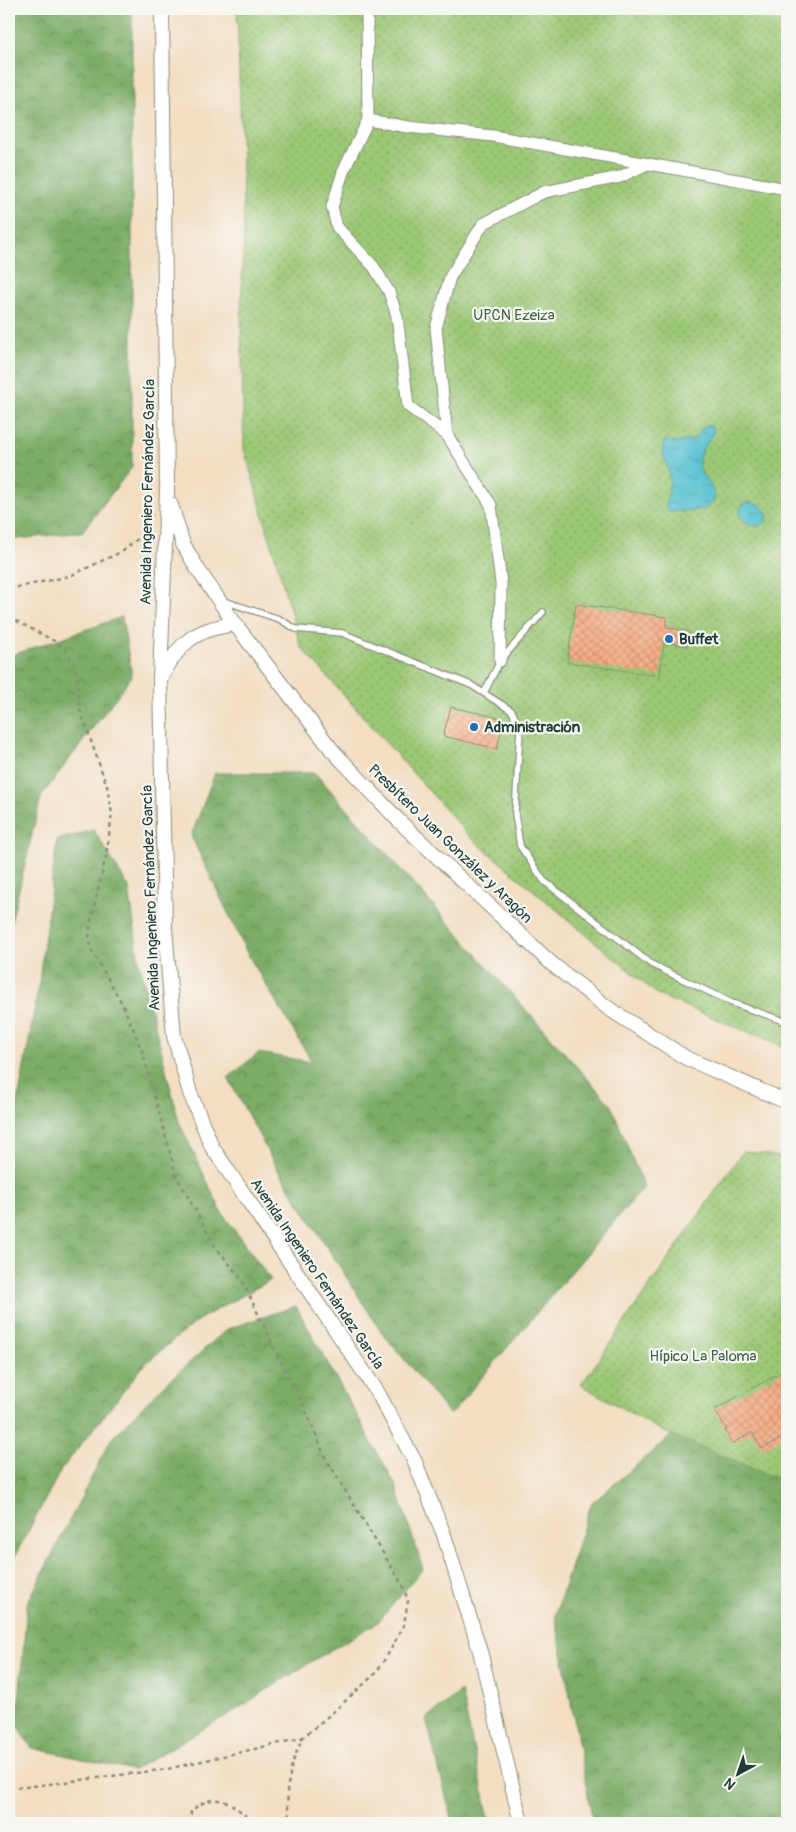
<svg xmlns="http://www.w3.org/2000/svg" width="796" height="1832" font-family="Pangolin,sans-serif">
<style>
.forest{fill:url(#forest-crowns);stroke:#4e744d}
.park{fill:url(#park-dots);stroke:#5d8254}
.water{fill:url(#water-ripples);stroke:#3a7f82}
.building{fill:url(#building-cross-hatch)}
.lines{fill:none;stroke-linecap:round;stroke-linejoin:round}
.service-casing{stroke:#898e7b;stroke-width:8}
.minor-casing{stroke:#898e7b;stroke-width:13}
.tertiary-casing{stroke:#898e7b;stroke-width:16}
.path{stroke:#898e7b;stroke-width:2.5;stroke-dasharray:4 4;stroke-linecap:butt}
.service{stroke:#fff;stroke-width:5.5}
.minor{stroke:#fff;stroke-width:11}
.tertiary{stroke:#fff;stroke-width:14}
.poi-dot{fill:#1f6fb2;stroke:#f6f6f2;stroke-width:2}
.labels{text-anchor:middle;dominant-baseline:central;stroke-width:4.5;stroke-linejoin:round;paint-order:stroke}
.park-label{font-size:15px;fill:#3e6044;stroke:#f6f6f2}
.street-label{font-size:15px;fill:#1f3d34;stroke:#f6f6f2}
.poi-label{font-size:15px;font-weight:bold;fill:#1f3d34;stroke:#f6f6f2;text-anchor:start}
</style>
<defs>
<pattern id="forest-crowns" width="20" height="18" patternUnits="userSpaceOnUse" patternTransform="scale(1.25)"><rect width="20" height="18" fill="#7cac66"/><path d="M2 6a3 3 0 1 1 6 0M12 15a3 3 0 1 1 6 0" fill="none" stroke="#658d55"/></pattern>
<pattern id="park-dots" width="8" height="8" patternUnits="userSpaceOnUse" patternTransform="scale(1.25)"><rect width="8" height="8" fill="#9bc774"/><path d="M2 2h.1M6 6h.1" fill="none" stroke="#7ea360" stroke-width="1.8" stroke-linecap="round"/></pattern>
<pattern id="water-ripples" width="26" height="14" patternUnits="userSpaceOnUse" patternTransform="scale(1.25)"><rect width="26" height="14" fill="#55c1d0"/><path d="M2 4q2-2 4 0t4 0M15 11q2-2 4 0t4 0" fill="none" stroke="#469eaa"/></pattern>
<pattern id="building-cross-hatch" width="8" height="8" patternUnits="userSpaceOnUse" patternTransform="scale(1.25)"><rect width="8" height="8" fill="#f8ad84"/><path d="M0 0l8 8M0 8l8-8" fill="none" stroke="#c88e6d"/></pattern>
</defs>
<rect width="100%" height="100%" fill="#f6f6f2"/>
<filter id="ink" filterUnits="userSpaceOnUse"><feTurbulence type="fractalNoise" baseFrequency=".02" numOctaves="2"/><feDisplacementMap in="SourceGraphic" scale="10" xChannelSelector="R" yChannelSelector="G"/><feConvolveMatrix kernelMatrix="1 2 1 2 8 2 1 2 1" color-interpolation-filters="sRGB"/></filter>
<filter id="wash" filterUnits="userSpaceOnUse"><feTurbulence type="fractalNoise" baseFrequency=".0096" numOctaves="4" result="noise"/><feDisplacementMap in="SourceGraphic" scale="20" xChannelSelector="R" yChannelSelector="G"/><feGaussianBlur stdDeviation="1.12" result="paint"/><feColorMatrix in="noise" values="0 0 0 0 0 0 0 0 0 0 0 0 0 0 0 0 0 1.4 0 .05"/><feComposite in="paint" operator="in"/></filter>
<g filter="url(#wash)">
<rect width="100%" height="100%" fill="#f3dec2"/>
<g class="forest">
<polygon points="9,9 132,9 132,467 82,532 9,540"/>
<polygon points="122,617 132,676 41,797 9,931 9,656"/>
<polygon points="215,773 315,773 611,1105 644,1187 450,1415 380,1330 276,1167 228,1078 258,1053 312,1062 247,953 191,836"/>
<polygon points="94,830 129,888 139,961 179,1122 222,1213 271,1280 198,1320 145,1364 61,1470 9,1567 9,1150 38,990 57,840"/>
<polygon points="296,1306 396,1486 423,1569 378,1622 309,1663 241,1707 133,1770 32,1748 17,1725 27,1604 111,1439 164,1385 227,1329"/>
<polygon points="675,1432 787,1473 787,1823 593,1823 555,1615 591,1504"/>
<polygon points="461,1691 490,1823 453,1823 426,1719"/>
</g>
<g class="park">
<polygon points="237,9 787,9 787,1048 658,995 470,837 301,647 244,449 241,311 244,234"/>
<polygon points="743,1151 787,1158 787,1481 768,1475 662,1431 581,1385"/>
</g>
<g class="water">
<path d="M707,425L711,426L714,430C710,443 697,450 699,466C701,479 717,486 714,501L706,509L669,512L666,509C667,497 671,486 669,474C667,461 659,453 665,440L677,443L694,439L701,429Z"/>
<path d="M749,502L760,505L767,513V521C758,530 747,525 740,516C739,508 742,503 749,502Z"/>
</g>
<g id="blocks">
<g class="building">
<polygon points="576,604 667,617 666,627 690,632 687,646 664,642 660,676 567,662"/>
<polygon points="451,707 504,719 497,749 443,736"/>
<polygon points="787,1369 787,1435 762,1449 752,1432 732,1444 725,1430 727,1429 714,1410"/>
</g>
</g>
</g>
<g filter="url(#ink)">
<use href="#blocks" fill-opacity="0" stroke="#898e7b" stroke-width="1"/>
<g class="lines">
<defs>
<g id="service">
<polyline points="221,600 279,619 296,629 342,633 471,685 512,711 520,730 515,814 520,846 544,881 651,964 732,1003 787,1022"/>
<polyline points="484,693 500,661 543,612"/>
</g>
<g id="minor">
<polyline points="367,9 368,120"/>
<polyline points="447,435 436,328 450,277 483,224 544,192 620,177 647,164"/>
<polyline points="500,661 501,583 491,505 447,435 408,406 397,316 389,292 374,267 337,227 332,207 343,172 368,120 408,127 493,136 787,189"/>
</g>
<g id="tertiary">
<polyline points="162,9 167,490 160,679 165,928 174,1036 190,1093 212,1147 378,1393 415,1462 444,1535 480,1651 521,1823"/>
<polyline points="171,505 183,544 197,568 235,624 332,750 400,822 552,964 608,1008 686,1058 787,1102"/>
<path d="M162,676C180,641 196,629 235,624"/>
</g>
</defs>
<use href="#service" class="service-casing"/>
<use href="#minor" class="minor-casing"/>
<use href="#tertiary" class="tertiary-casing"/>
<g class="path">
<polyline points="9,589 70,576 123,551 140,537 153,515"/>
<polyline points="9,617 56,642 66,651 76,667 80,710 107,786 112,814 106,856 91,920 89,938 92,951 123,1005 143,1053 176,1175 215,1246 242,1280 279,1358 302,1402 325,1457 403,1586 408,1601 404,1624 390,1651 376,1673 332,1713 302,1738 292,1764 287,1790 289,1823"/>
<polyline points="9,792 10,797 9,848"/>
<polyline points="9,1787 26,1787 167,1769 302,1738"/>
<path d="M190,1823L191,1811C217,1789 233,1803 253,1823"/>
</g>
<use href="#service" class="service"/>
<use href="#minor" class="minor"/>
<use href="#tertiary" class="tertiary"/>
</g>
</g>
<g class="poi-dot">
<circle cx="669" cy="639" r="5"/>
<circle cx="474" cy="727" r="5"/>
</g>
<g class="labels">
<g class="park-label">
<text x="514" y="315">UPCN Ezeiza</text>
<text x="703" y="1356">Hípico La Paloma</text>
</g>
<g class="street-label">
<text transform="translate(148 492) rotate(-89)">Avenida Ingeniero Fernández García</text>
<text transform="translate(450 844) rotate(44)">Presbítero Juan González y Aragón</text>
<text transform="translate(151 898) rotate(-92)">Avenida Ingeniero Fernández García</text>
<text transform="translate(317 1274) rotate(56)">Avenida Ingeniero Fernández García</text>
</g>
<g class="poi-label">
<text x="679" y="639">Buffet</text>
<text x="484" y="727">Administración</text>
</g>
</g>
<rect width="796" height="1832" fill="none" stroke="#f6f6f2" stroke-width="30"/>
<g transform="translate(738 1774) rotate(220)" stroke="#f6f6f2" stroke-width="4" paint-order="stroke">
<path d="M0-4L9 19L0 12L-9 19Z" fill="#1f3d34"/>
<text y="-8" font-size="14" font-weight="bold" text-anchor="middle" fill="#1f3d34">N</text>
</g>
</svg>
